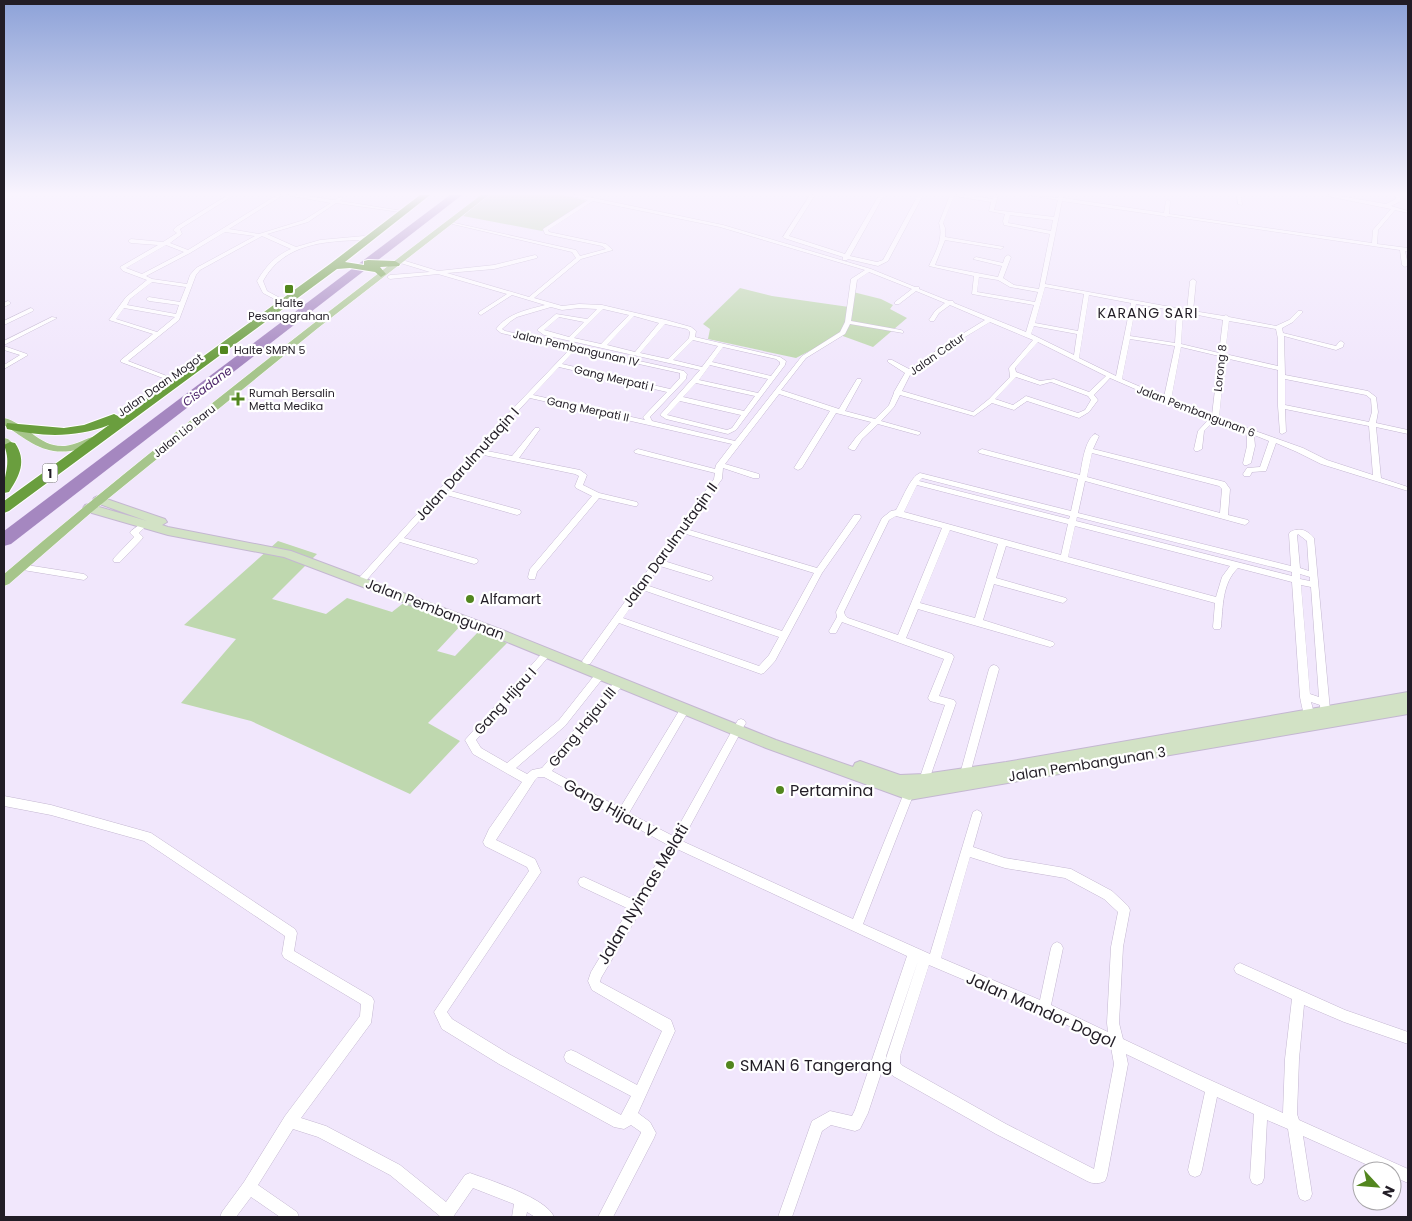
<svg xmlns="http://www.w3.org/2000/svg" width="1412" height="1221" font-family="Poppins,sans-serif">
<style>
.green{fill:#bfd8af}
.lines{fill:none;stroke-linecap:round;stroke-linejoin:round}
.river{fill:#a587c0;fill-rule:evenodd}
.street-casing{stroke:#c4b7d1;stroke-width:1}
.secondary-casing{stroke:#c4b7d1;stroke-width:2}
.primary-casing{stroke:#fff;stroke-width:1}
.highway-casing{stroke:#fff;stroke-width:2}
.street{fill:#fff;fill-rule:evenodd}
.secondary{fill:#d2e2c5;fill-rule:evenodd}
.primary{fill:#a6c58b;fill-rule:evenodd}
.highway{fill:#6a9e3e;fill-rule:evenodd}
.poi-dot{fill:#52861e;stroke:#fff;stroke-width:2}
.labels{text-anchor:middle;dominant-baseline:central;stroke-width:4.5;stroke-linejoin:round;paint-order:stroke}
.far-poi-label{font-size:11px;fill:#221d26;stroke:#fff;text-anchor:start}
.far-street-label{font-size:11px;fill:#221d26;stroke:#fff}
.far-water-label{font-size:12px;font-style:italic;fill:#4c246a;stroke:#fff}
.shield{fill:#fff;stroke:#646167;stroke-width:1}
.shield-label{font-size:12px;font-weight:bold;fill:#221d26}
.far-quarter-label{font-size:14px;letter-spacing:1px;fill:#221d26;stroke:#fff}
.street-label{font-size:14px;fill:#221d26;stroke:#fff}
.poi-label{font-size:14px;fill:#221d26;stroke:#fff;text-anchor:start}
.near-poi-label{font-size:16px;fill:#221d26;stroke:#fff;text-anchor:start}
.near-street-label{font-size:16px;fill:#221d26;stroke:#fff}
</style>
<rect width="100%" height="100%" fill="#f1e7fc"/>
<g class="green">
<polygon points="487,195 563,195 592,202 542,231 463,216"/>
<polygon points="740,288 772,296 849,307 849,291 881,299 893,305 890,309 907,318 873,347 840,335 796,358 708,339 710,329 703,324"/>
<polygon points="278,541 317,554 272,599 326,614 347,598 392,612 406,601 463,623 437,651 455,656 479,631 507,643 428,723 460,741 410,794 251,721 181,703 236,639 184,625"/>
</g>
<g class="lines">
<polygon class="river" points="450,195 462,195 11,544 4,546 4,531"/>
<defs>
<g id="street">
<path d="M228,195H234L180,229L182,234L170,243L188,250L277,195H283L229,229L259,234L304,220L331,203L286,195H300L334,200L341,197L343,198L340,201L409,212L407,213L336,203L308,222L267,234L296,247L320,240L364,236L367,238L364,240C325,241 284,243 263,281L267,291L282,299V301L280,302L263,293L257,281C266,266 275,256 291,249L262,236L200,270L196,275L179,320L128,361L172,378V380H168L121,362V360L153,334L109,320L126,297L147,280L123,271L120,267L158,245L131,243L128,241L131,239L163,242L177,233L173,230L176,227ZM225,232L255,236L196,268L190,275L187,284L152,279L146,276L190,253ZM166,245L184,252L142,274L126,268ZM152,282L186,287L180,302L149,297L146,299L149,301L179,305L176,314L127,305L130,299ZM124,308L175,317L157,332L116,319Z"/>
<path d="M568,195H579L723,225L871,269L915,287H919V289L949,301H953L954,303L1026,332L1034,305L972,294L974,276L929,266C935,253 944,238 939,223L950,195H967L992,199L994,195H998L994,210L1054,217L1058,200L1029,195L1058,198L1059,195H1063V198L1164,213L1166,201L1168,200L1170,201L1169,214L1372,243L1373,230L1391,209L1322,195H1334L1386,204L1396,199L1395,195H1399L1401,201L1391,206L1408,211V213L1395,210L1378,230L1377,244L1408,248V252L1405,251L1408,265L1405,267L1402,265L1400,250L1168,216L1166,217L1164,216L1062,201L1045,284L1187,310L1190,281L1193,279L1196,281L1193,311L1224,316L1226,315L1229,317L1276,326L1289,320L1298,311H1302V313L1293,322L1282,328L1283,333L1336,346L1339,342L1341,341L1344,343L1343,347L1336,350L1284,336L1285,375L1368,391L1376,397L1378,412L1376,423L1408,430V434L1376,427L1381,478L1408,487V491L1321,464L1297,452L1276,443L1266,471L1252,472L1250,476H1244L1243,474L1247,468L1260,467L1269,441L1254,435L1255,446L1251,463L1247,465H1244L1243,463L1247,446V433L1213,422L1204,431L1202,449L1198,451H1195L1194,449L1198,431L1209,419L1165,402L1110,378L1094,395L1098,400L1089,412L1079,418L1027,401L1014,410L992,403L974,416L900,395L894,407L881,421L920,432V434L918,435L878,424L862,439L855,450H852L848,448L857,436L871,422L836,413L802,468L798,470L794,468L830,411L779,394L725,464L759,474V478H753L723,468L722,479L686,529L817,568L854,515H860L861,517L860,519L822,573L775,661L764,673L761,674L619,623L590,664H584L582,661L584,658L714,479L715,473L635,453L634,451L638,449L715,469L716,465L732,444L530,398L482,450L512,456L535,428H539L540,429L519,458L580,470L587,475L583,485L599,493L637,502L638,504L637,506H634L599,498L537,572L535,579H529L528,577L530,569L592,496L576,488L575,486L579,476L575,474L479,454L447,490L520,510L521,512L520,514L517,515L443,494L404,538L477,559L478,561L477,563L474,564L400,542L364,583H358L357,581L358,579L505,417L570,349L501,333L496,329C508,313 527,310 545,305L512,295L481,315L479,314V312L507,294L438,274L390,279L387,277L390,275L430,272L397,262L396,261L399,259L438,271L494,265L535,255L537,256V258L494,269L447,273L529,297L576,258L572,252L448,223L450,222L576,250L580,256L606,249L602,246L545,234L543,229L588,200ZM954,196L991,202L989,211L1005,214L1003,221L1004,225L1050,234L1039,289L1014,285L1003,278L1011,257L1008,255L1005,257L1003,263L976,257L973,259L1002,266L998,277L935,265L945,240L1001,249L1004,247L945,237V228L943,223ZM593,201L720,227L865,270L851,279L845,322L840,332L802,356L735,441L652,421L650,417L686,379L687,374L684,371L505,331L502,329L511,321L517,317L551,307L562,310L579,308L597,309L587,319L556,314L537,330L544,335L700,370L660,415L666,419L728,434L736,430L785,365L786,361L780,357L695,337L696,331L691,327L666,320L602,305L579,304L562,306L534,298L581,259L613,250L606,244L549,232L548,230ZM1010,215L1053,220L1051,231L1008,223ZM869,272L912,289L895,302V304H899L916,291L945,303L935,311L929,320L930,321H934L939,313L950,305L985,320L946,344L909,369L892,360H888V362L905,373L894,392V393L889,405L875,419L845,411L862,380L861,379H857L839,409L781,390L806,358L845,334L850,324L903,333V331L901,330L851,321L857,280ZM979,277L998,280L1010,287L1038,292L1035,302L977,292ZM1045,287L1084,294L1078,331L1035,323ZM1089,295L1131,303L1116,376L1079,358ZM1136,304L1177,311L1175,343L1130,336ZM603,309L629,315L601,344L574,338ZM1183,312L1223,320L1219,353L1181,344ZM634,316L659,323L635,352L607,345ZM559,317L584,322L569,337L544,330ZM1229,321L1276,329L1278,339V366L1225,354ZM990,322L1033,340L1009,368L1010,377L989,399L973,412L902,391L911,373L950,346ZM665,324L687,329L690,332L689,338L668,359L640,353ZM1034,326L1077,334L1074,355L1031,334ZM1130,339L1175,346L1164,397L1122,379ZM693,340L718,346L702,367L673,360ZM1038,342L1106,376L1089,392L1054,379L1040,381L1016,372L1015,368ZM723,347L776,359L780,362V364L771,376L712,362ZM1181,347L1219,356L1212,415L1171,400ZM575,350L680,373V378L670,389L562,364ZM1225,358L1278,370V406L1280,433L1282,434L1286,432L1285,409L1369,426L1373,475L1327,460L1303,448L1219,418ZM710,365L768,379L758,393L699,380ZM559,367L667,392L644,416L643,417L645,420L533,395ZM1016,377L1040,385L1051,382L1088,396L1091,400L1085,410L1078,413L1026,396L1013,405L995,399ZM1285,379L1366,395L1371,399L1372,412L1369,422L1285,405ZM696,383L755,396L744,411L683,397ZM680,401L741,415L732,428L727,430L667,415ZM683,533L814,573L782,631L646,585L660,566L709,581L712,580L713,578L712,576L664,561ZM643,590L779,637L769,655L759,666L623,618Z"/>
<polygon points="810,195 815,195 789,236 845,254 879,195 884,195 850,256 877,262 883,260 918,195 923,195 888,261 878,266 848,259 847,260 843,260 843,257 784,238 783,237"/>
<polygon points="1237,195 1241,195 1242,205 1238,204"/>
<polygon points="8,301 10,302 10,304 4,307 4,303"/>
<polygon points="31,308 34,310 33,311 4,325 4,321"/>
<polygon points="52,317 57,318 4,345 4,341"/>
<polygon points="4,346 27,354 28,355 4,369 4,365 20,355 4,350"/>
<path d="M1095,434L1099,436L1093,449L1225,482L1230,489L1228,515L1248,520L1249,522L1245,525L1085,481L1078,513L1291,566L1289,534L1290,532C1300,527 1307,530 1314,538L1330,710L1334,717L1332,720C1323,723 1320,712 1320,705L1311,702L1314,713L1318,719L1316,722C1304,725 1302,706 1300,697L1292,582L1238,568C1222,583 1223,607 1221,627L1220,629H1214L1213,627L1215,603L1006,546L996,578L1066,598L1067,600L1063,603L994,584L983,620L1053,642L1055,644L1053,646L1050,647L918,609L906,638L952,654L954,657L939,696L954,700L956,703L929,780L928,783L924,785L920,783L919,780L945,705L930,701L928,698L944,659L842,622L836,633H830L829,631L837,617L836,612L882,518L891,511L896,510C902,500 910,477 920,473L1071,511L1078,479L979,453L978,451L982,449L1080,475C1082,464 1085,439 1095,434ZM1092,453L1219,486L1222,489L1220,513L1087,477ZM922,478L1070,516L1069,519L919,481ZM917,485L1068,524L1061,555L904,512ZM896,516L942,528L898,635L848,618L845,615L844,612L889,520ZM1077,517L1292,572V576L1076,521ZM1075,526L1230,566L1222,577L1216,597L1068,557ZM950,530L998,544L975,618L920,603ZM1298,534L1307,541L1309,571L1300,568L1297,535ZM1300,574L1310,577V581L1300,579ZM1301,585L1311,587L1319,697L1310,694Z"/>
<polygon points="143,522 147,525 139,533 143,537 142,539 120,562 114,562 113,560 114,558 134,537 130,533 131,531"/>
<polygon points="20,564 84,574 88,577 84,580 17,569 16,567 17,565"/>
<path d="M547,649L550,651L552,653L550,655L476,740L481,748L507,763L559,720L597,672H603L605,675L603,678L565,726L516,768L527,774L532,770L542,768L617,679H623L625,682L623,685L552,771L620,808L682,706L685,705L688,706L690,709L688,712L629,813L673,836L738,720L741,719L744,720L746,723L744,726L682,841L853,919L904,793L905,790L909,788L913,790L914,793L863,924L930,954L972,815L973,812L977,810L981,812L982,815L973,847L1005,858L1071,869L1112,891L1128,906L1130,910L1123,947L1119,1023L1123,1039L1199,1075L1283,1113L1285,1059L1292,999L1236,973L1234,969L1236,965L1240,963L1345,1010L1408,1032V1044L1344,1022L1304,1005L1299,1059L1297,1114L1299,1120L1408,1169V1183L1392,1176V1171H1381L1303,1136L1312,1194L1310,1199L1305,1201L1300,1199L1298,1194L1288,1129L1267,1120L1264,1178L1262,1183L1257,1185L1252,1183L1250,1178L1254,1114L1217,1097L1202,1170L1200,1175L1195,1177L1190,1175L1188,1170L1205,1092L1126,1054L1128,1064L1107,1176L1105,1181C1099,1184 1093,1184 1087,1181L996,1134L893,1076C888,1069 886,1065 886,1056L918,961L868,1113L860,1129L855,1131L831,1125L822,1131L792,1217H778L812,1121L830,1111L852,1116L855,1110L907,956L677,849L601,978L600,982L671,1020L675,1031L638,1113L650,1122L656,1133L654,1138L613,1217H598L641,1133V1132L631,1125L624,1129L614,1127L499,1064L442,1029L434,1012L529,871L527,867L485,846L483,842L489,829L522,782L473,754L465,740L544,651ZM538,777H544L668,845L634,900L584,877L580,878L578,882L580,886L629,909L591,972L588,981L592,990L662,1031L637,1085L576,1052L571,1050L566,1052L564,1057L566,1062L631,1096L621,1115L509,1054L452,1019L447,1012L541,872L535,859L496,840L535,780ZM970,857L1005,868L1065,878L1104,899L1118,912L1111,947L1107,1023L1108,1032L1051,1005L1063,948L1061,944L1057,942L1053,944L1051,948L1040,1000L941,958ZM929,965L1047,1015L1111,1047L1114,1064L1094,1169L1006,1124L903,1066L900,1063V1056Z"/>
<polygon points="994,665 997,666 999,669 970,774 969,777 965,778 961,777 960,774 989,669 991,666"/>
<path d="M4,796L51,805L151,833L295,929L297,933L294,951L372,997L374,1001L371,1023L301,1118L326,1126L400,1165L446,1202L465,1175L470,1173C489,1180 547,1198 554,1217H535L527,1212L526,1217H512L514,1204L473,1188L453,1217H441L390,1175L318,1137L293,1129L258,1185L297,1212L299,1217H280L251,1197L236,1217H220L222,1212L244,1182L285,1116L360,1016L361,1004L284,958L282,954L285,936L144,841L51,815L4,806Z"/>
</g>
<polygon id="secondary" points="98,496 165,519 167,522 162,525 168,527 291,551 505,631 776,740 853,767 855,763 860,761 900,775 924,774 1006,762 1408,692 1408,714 909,800 766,748 495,637 284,557 168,535 85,511 83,508 85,505 89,504 147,521 94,502 93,500 94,498"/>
<g id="primary">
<path d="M481,195H489L318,328L93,511L9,584L4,586V574C159,442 319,318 481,195Z"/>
<path d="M4,418C26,423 40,448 65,446C76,445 86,438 96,436L102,439C97,444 87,447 80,449C46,458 31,442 4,425Z"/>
<polygon points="4,438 8,439 16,446 14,448 10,449 4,446"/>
</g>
<g id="highway">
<path d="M420,195H430L345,262L364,265V261L368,260L395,261L400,264L399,266L380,267L386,274L381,277L375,272L350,268L337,269L9,511L4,513V501L109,425C76,438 42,437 7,429L6,426L7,423L64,428L84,425L114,414L120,417L330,264Z"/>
<path d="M10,442L15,443C27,461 20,475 9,492L4,493C3,473 12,466 4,445Z"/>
</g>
</defs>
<use href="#street" class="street-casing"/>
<use href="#secondary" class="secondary-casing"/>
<use href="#primary" class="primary-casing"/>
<use href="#highway" class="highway-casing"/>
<use href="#street" class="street"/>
<use href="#secondary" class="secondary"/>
<use href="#primary" class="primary"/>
<use href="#highway" class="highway"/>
</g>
<linearGradient id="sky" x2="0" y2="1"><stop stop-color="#8da2d8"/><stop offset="0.53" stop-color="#f9f4fe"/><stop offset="1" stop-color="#f9f4fe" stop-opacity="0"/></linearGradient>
<rect width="1412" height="366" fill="url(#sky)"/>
<g class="poi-dot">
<rect x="284" y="284" width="10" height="10" rx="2.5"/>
<rect x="219" y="345" width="10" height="10" rx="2.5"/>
<path d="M235.5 391.5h5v5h5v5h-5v5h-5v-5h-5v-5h5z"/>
<circle cx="470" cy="599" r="5"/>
<circle cx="780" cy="790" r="5"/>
<circle cx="730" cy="1065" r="5"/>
</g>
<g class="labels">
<g class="far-poi-label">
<text x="289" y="303" text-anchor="middle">Halte<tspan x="289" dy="13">Pesanggrahan</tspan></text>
<text x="234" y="350">Halte SMPN 5</text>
<text x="249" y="393">Rumah Bersalin<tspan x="249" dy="13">Metta Medika</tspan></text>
</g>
<g class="far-street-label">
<text transform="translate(576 348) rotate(13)">Jalan Pembangunan IV</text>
<text transform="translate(937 354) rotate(-35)">Jalan Catur</text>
<text transform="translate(1220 368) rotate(-84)">Lorong 8</text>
<text transform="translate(614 378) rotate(13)">Gang Merpati I</text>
<text transform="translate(160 385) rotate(-35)">Jalan Daan Mogot</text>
<text transform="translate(588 409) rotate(12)">Gang Merpati II</text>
<text transform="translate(1196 411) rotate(21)">Jalan Pembangunan 6</text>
<text transform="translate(184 431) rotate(-39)">Jalan Lio Baru</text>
</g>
<g class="far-water-label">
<text transform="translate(207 386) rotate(-37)">Cisadane</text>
</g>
<rect class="shield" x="42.5" y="463.5" width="15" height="19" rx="4"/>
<g class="shield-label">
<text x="50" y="473">1</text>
</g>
<g class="far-quarter-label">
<text x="1148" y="313">KARANG SARI</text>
</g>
<g class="street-label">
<text transform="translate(467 464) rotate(-48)">Jalan Darulmutaqin I</text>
<text transform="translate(670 545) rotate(-54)">Jalan Darulmutaqin II</text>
<text transform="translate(435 609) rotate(21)">Jalan Pembangunan</text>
<text transform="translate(505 701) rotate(-48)">Gang Hijau I</text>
<text transform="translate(582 727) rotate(-51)">Gang Hajau III</text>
<text transform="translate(1087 764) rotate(-9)">Jalan Pembangunan 3</text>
</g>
<g class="poi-label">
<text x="480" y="599">Alfamart</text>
</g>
<g class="near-poi-label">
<text x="790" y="790">Pertamina</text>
<text x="740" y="1065">SMAN 6 Tangerang</text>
</g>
<g class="near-street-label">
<text transform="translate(610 808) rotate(29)">Gang Hijau V</text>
<text transform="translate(643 894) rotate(-59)">Jalan Nyimas Melati</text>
<text transform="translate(1041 1010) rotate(24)">Jalan Mandor Dogol</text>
</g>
</g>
<rect width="1412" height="1221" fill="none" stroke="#221d26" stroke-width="10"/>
<g transform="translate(1377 1186) rotate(116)"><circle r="24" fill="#ffffff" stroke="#a7a5a8"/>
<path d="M0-4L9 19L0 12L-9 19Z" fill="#52861e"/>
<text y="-8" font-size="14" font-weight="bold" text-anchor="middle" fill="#221d26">N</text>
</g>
</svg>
